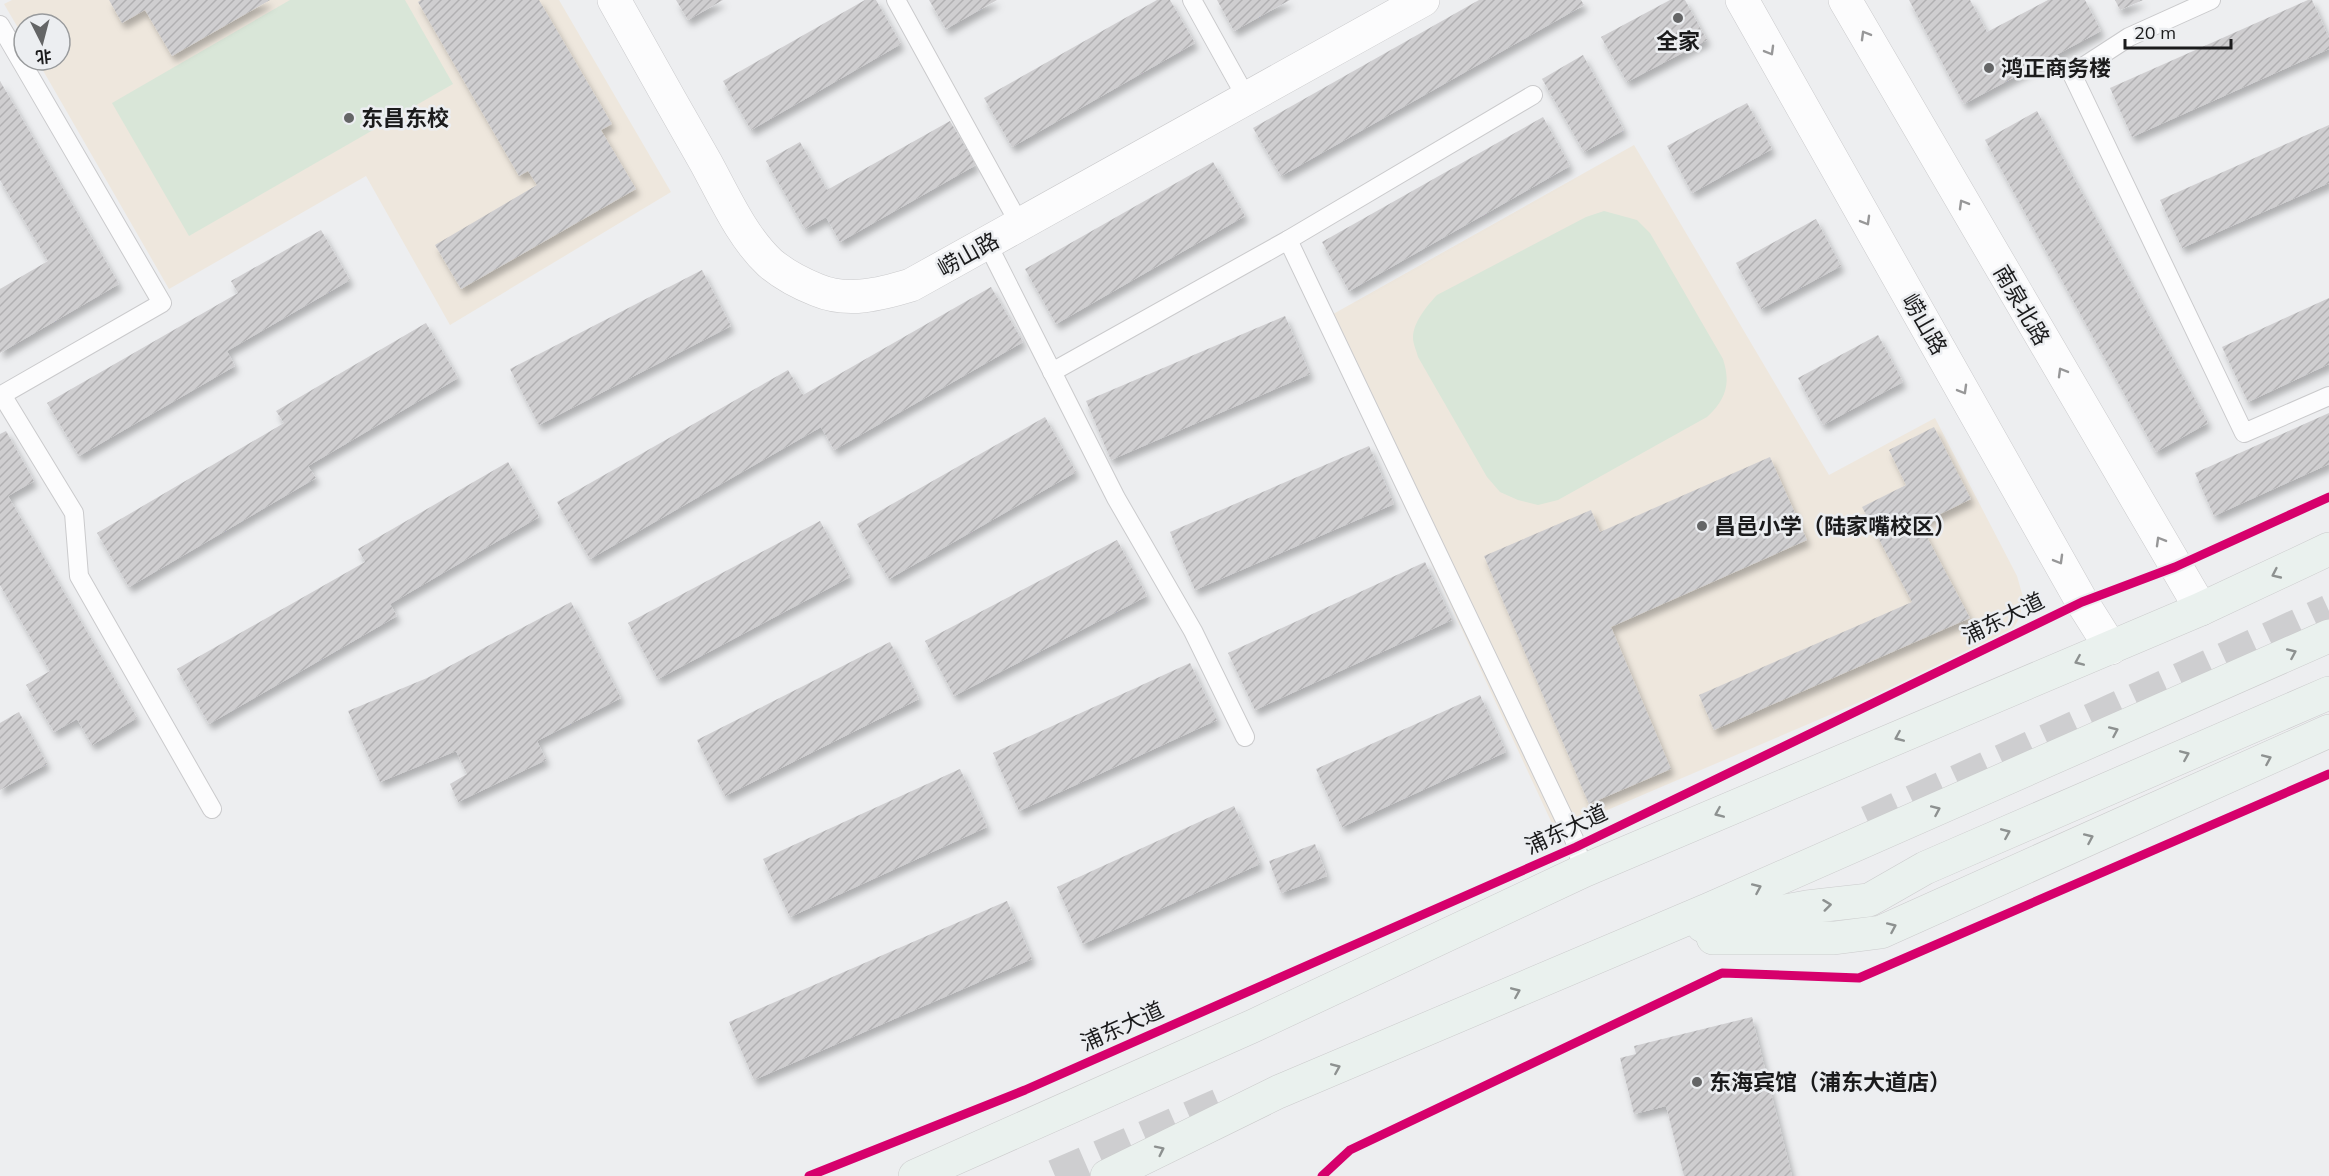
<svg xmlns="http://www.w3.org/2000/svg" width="2329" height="1176" font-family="Mulish,'Noto Sans SC',sans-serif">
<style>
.education{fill:#eee7dd}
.pitch{fill:#d9e6d8}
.building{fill:url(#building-hatch);filter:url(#shadow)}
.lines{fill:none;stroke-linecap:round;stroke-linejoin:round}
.primary-tunnel{stroke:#ceced0;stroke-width:33;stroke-dasharray:33 16;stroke-linecap:butt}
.service-casing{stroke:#cacacc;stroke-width:20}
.minor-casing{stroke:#cacacc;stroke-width:34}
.tertiary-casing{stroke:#cacacc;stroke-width:34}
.primary-casing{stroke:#cbcbcc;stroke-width:34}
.service{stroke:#fcfcfd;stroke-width:18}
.minor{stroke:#fcfcfd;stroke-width:33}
.tertiary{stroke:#fcfcfd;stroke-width:33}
.primary{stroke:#eaf1ee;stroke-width:33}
.cycleway-casing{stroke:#eceef1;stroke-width:13}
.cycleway{stroke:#d6006c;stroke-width:9}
.oneway{stroke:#979798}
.oneway2{stroke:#8d9190}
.poi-dot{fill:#646566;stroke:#eceef1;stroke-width:2}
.labels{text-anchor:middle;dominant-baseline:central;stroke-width:5;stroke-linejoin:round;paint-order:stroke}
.poi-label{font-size:22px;font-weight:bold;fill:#1b1b1c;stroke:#eceef1;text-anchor:start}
.street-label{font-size:22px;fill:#1b1b1c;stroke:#eceef1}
</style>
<defs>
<pattern id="building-hatch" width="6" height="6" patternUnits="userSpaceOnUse" patternTransform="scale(1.5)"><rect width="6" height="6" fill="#cfced0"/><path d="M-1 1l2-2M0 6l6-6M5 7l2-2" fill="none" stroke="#b1b0b2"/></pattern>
<filter id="shadow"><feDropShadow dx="3.5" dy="6" stdDeviation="3" flood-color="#0004"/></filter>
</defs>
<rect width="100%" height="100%" fill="#edeef0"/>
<g class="education">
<polygon points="12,0 559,0 671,192 450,325 366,176 169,289 37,60 60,60 60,24 24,24 24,38 4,4"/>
<polygon points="1634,145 1829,475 1935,418 2017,576 2023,597 2020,617 2011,632 1993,645 1556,832 1319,322"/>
</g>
<g class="pitch">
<polygon points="290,0 405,0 453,84 189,236 112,103"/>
<path d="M1604,211L1637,220L1650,233L1723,359C1731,384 1726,399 1707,417L1558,500L1538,505L1518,500L1500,492L1487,477L1418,357C1417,352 1413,344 1413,338C1413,322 1427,306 1437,295L1586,217Z"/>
</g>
<g class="building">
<polygon points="109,0 270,0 172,56 145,10 122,23"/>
<polygon points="421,0 539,0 612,124 601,130 636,189 461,289 435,245 537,185 528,171 519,176 418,2"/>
<polygon points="676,0 723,0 688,20"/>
<polygon points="865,0 876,0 901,44 751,130 723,81"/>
<polygon points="929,0 997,0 946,29"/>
<polygon points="1157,0 1170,0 1195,43 1012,147 984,98"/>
<polygon points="1217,0 1290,0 1234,31"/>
<polygon points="1479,0 1581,0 1584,5 1281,176 1253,128"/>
<polygon points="1670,0 1685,0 1707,40 1627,82 1601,37"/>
<polygon points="1909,0 1970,0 1987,32 2048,0 2085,0 2101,31 1964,104"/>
<polygon points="2115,0 2143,0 2120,10"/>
<polygon points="2308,0 2312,0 2329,38 2329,49 2132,137 2110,88"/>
<polygon points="1583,55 1624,130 1584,152 1542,79"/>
<polygon points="0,81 119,284 0,353 0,289 48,261 0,180"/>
<polygon points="1747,103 1772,149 1692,193 1667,146"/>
<polygon points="2037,111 2208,423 2156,452 1985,140"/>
<polygon points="1543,117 1570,166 1349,291 1322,242"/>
<polygon points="950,121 976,165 840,242 826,217 805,229 766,161 800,142 827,190"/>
<polygon points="2329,125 2329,183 2182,248 2160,200"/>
<polygon points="1213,162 1245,216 1056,324 1025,269"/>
<polygon points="1816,219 1841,266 1761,309 1736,263"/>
<polygon points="321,230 350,280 227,351 235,366 79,456 47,403 238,293 231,281"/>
<polygon points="702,270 731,326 539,425 510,369"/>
<polygon points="991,287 1023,342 834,450 821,427 590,559 557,502 788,370 803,395"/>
<polygon points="2329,298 2329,364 2248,402 2222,347"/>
<polygon points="1285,316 1310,374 1111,460 1086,401"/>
<polygon points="426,323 458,378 308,466 316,478 129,587 97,533 284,423 276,411"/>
<polygon points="1878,335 1903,382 1823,425 1798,378"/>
<polygon points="2329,413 2329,464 2214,516 2195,473"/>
<polygon points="1045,417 1076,472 889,579 857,524"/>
<polygon points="1934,427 1971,499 1920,524 1970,618 1714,730 1699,695 1912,602 1862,507 1906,485 1889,450"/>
<polygon points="6,431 34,481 8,496 137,718 92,745 77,719 54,732 26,685 50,671 0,585 0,434"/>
<polygon points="1369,446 1394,504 1195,590 1170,532"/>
<polygon points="1770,457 1807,540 1611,627 1671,769 1589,804 1484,556 1591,510 1600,532"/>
<polygon points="508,462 539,517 390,604 397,616 209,724 177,669 365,562 358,549"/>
<polygon points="820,521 850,577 658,679 628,623"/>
<polygon points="1117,540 1147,596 954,696 925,641"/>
<polygon points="1425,562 1452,620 1255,710 1228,653"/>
<polygon points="571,602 621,698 537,741 546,760 458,802 450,784 467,774 456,751 380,782 348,711 427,678"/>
<polygon points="890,642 919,699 725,796 697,740"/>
<polygon points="1190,663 1217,720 1019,811 993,753"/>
<polygon points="1480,695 1506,752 1342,827 1316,769"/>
<polygon points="19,712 47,764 0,790 0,723"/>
<polygon points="960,769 987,827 790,917 763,859"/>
<polygon points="1234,806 1260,864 1083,944 1057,887"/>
<polygon points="1315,844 1327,876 1281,893 1269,861"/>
<polygon points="1007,901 1032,959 754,1080 729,1022"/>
<polygon points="1752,1017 1792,1176 1684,1176 1666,1106 1634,1114 1620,1058 1636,1054 1634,1046"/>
</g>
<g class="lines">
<g class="primary-tunnel">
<polyline points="1868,822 2329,611"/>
<polyline points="1055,1176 1219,1105"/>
</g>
<defs>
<g id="service">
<polyline points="896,0 1020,225"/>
<polyline points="1192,0 1246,97"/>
<polyline points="2211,0 2129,37 2072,74 2244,433 2329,396"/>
<polyline points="0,25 162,303 0,396"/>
<polyline points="1288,240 1533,95"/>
<polyline points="987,243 1116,498 1193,631 1245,737"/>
<polyline points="1052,372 1288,240 1574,839 1583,871"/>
<polyline points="2,395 74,513 79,576 212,809"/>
</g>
<g id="minor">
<polyline points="1742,0 2082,602 2111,648"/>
<polyline points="1845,0 2201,609"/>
</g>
<path id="tertiary" d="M614,0C644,54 675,109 706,163C724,196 742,237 770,263C783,274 802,284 817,290C848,303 881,294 911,285L1423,0"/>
<g id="primary">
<polyline points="1703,926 1807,907 1869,900 1925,868 2329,693"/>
<polyline points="1713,938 1834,938 1881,932 2329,731"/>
<polyline points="915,1176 1253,1026 1583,871 2201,609 2329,549"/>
<polyline points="1107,1176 1278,1092 1710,909 2329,636"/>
</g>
</defs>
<use href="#service" class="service-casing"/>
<use href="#minor" class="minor-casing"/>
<use href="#tertiary" class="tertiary-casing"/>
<use href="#primary" class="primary-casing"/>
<use href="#service" class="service"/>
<use href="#minor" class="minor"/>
<use href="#tertiary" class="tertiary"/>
<use href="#primary" class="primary"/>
<defs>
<g id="cycleway">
<polyline points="809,1176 1025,1090 1576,847 2082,602 2175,567 2329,497"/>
<polyline points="1322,1176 1350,1150 1722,973 1859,978 2329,774"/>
</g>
</defs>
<use href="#cycleway" class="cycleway-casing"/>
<use href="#cycleway" class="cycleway"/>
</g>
<defs><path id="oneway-chevron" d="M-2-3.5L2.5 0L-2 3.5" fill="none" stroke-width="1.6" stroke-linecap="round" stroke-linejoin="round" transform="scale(1.5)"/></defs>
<g class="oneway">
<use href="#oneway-chevron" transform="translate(1865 35) rotate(-120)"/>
<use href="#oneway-chevron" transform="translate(1770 51) rotate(60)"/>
<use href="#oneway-chevron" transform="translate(1963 204) rotate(-120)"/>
<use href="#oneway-chevron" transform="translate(1866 221) rotate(60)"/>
<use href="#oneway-chevron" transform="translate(2062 372) rotate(-120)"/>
<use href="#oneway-chevron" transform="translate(1963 390) rotate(60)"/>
<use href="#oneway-chevron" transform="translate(2160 541) rotate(-120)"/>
<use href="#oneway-chevron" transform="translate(2059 560) rotate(60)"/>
</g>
<g class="oneway2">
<use href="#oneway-chevron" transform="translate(2276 574) rotate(155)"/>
<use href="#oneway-chevron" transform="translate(2292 653) rotate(-24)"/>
<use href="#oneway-chevron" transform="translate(2079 661) rotate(157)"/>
<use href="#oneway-chevron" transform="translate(2114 731) rotate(-24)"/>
<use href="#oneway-chevron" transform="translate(1899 737) rotate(157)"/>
<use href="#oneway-chevron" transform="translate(2185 755) rotate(-23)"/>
<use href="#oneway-chevron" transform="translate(2267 759) rotate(-24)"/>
<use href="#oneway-chevron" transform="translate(1936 810) rotate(-24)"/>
<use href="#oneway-chevron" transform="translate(1719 813) rotate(157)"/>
<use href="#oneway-chevron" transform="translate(2006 833) rotate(-23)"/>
<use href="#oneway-chevron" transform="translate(2089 838) rotate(-24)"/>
<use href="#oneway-chevron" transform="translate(1757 888) rotate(-24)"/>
<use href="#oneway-chevron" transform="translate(1827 905) rotate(-7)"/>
<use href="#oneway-chevron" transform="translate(1892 927) rotate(-24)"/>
<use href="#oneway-chevron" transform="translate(1516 992) rotate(-23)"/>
<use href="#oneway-chevron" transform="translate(1336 1068) rotate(-23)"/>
<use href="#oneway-chevron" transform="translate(1160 1150) rotate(-26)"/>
</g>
<g class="poi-dot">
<circle cx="1678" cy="18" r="6"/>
<circle cx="1989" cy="68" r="6"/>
<circle cx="349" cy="118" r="6"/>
<circle cx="1702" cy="526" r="6"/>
<circle cx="1697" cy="1082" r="6"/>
</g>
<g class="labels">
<g class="poi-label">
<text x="1678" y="41" text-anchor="middle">全家</text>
<text x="2001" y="68">鸿正商务楼</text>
<text x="361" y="118">东昌东校</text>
<text x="1714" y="526">昌邑小学（陆家嘴校区）</text>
<text x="1709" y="1082">东海宾馆（浦东大道店）</text>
</g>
<g class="street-label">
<text transform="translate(968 254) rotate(-29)">崂山路</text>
<text transform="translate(2022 305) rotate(60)">南泉北路</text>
<text transform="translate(1925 324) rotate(60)">崂山路</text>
<text transform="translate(2003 618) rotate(-26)">浦东大道</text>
<text transform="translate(1566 829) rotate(-25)">浦东大道</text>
<text transform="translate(1122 1026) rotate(-24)">浦东大道</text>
</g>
</g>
<g transform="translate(42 42) rotate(174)"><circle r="28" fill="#eceef1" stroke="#989a9c" stroke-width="1.5"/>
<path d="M0-4.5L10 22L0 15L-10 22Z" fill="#646566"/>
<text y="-9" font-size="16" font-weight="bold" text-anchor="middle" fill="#1b1b1c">北</text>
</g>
<path d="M2125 39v9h106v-9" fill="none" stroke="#1b1b1c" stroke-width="3"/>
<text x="2134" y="39" font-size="18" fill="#1b1b1c" stroke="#eceef1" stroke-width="4.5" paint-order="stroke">20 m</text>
</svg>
